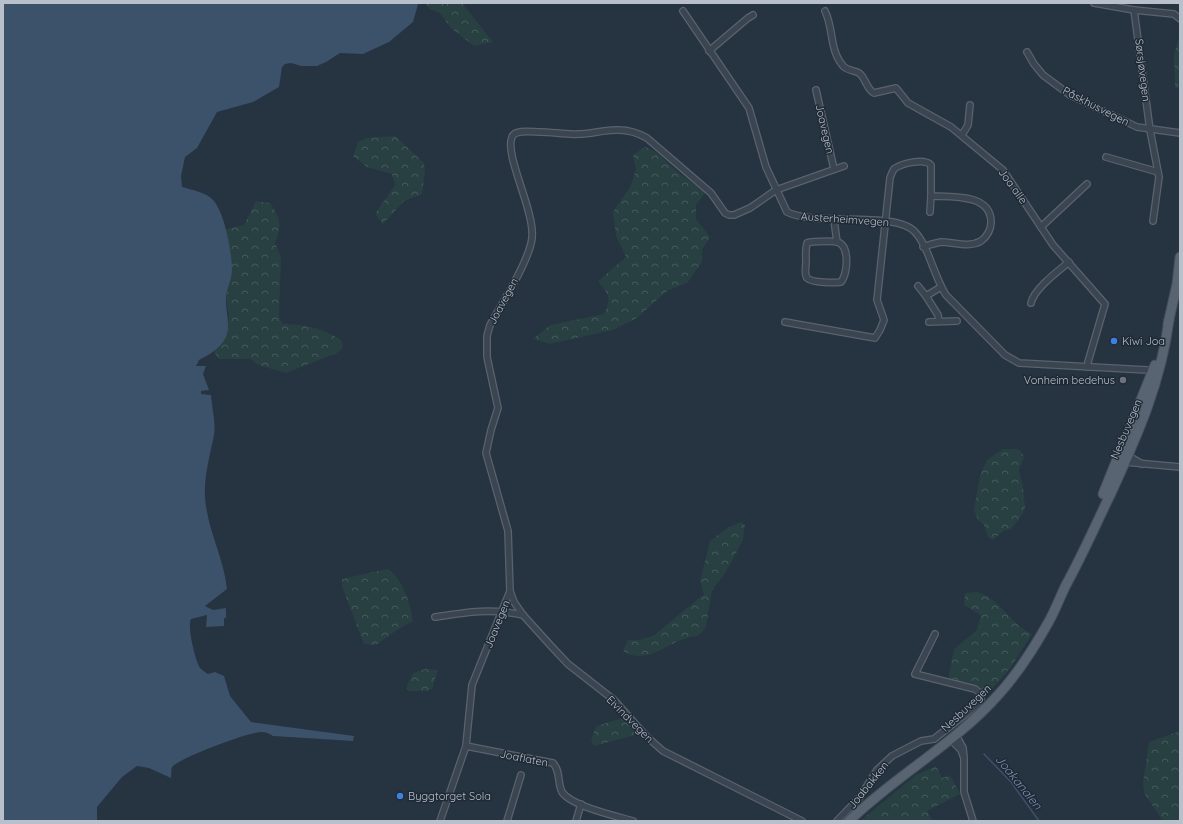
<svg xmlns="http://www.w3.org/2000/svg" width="1183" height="824" font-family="Quicksand,sans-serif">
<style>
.forest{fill:url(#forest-crowns)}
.water{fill:#3c516a}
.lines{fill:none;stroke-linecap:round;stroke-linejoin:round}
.stream{stroke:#3c516a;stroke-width:1.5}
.street-casing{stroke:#58636e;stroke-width:8}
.primary-casing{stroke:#444e5a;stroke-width:11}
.street{stroke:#3a4551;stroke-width:5.5}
.primary{stroke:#586471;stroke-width:9}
.shop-dot{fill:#3f7fe0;stroke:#1f2a36;stroke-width:1.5}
.worship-dot{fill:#6b7280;stroke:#1f2a36;stroke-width:1.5}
.labels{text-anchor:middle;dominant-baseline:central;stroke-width:3;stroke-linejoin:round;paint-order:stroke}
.street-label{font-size:11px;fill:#b7c0cb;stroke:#1f2a36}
.poi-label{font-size:11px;fill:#b7c0cb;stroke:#1f2a36;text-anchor:start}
.water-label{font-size:12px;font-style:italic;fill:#7892ae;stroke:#1f2a36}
</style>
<defs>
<pattern id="forest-crowns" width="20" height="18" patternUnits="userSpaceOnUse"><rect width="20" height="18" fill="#284042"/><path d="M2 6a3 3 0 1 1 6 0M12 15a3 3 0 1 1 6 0" fill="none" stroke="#455a5c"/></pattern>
</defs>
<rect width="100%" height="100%" fill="#263341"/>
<g class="forest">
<polygon points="426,3 462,3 493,42 474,46 451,28 440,13 429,9"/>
<polygon points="1180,33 1180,76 1178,89 1175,87 1174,55"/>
<polygon points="395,136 424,163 425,172 422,194 404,201 383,224 375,214 395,185 392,174 367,167 353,156 358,142 367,138"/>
<path d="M645,147L656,152L681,175L706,192L696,205V219L710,237L702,250V262L688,282L667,291L637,318L613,330L550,344L533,339L550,325L604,314C612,296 609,296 598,281L626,257L616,236L613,212L630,187L636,170L633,155Z"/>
<path d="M256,201L270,203C281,219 282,224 275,243L281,257L279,317L283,324C304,324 324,328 342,341V349L337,353L286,373L258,365L251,359H219L214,352L226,336L229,317L226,298L232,270L226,229L244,225Z"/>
<polygon points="1003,449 1017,449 1021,451 1024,457 1019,470 1023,487 1025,508 1022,515 1011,529 1003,531 993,540 988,537 984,525 978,520 974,510 980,475 987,460"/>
<path d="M741,522L745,525L743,540L726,572L712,590L706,627L698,636C670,637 650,668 623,651L628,640H639L653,636L704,594L700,581L710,541L729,527Z"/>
<path d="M387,569C402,576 411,605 413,621L397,630L376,645L364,644L342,587V579Z"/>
<path d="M977,592C1003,600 1008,623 1032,634L1011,667L987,695L972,684L948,679L954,649L977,630L981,615L964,605L965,593Z"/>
<polygon points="425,669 438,670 432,689 427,691 408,691 407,686 413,673"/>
<polygon points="620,719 629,720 639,734 594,746 591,741 596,726"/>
<polygon points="1180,731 1180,821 1163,821 1144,793 1143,783 1149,742"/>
<polygon points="936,766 942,778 950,775 960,794 927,811 933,821 860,821 916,775"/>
</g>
<path class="water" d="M3,3L418,4L413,22L389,42L363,54L340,53L326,62L317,66H301L291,63L285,64L282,67L279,87L253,102L217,112L197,148L185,157L181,176L182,187C192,190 206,192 213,200C225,213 232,253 232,270C232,279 227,288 226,297C225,310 231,323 226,337C221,348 209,355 199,360L196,366H206L203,374L209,390L201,391V394L211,395C212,409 217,426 213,440C209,459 204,478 205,497C207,529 224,558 227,589L205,606L213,610L226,608V618H224V626L206,627L207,615L191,619C187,626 195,660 200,668C202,670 205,672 208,674L215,672L224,676L230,696L251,722L354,736L353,741L273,736C270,734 266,732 262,732C248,732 183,757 173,766C170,769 172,774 171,778L149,768L137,766L122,777L97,807V821H3Z"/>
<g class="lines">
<polyline class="stream" points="984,754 1011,782 1039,821"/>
<defs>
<g id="street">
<polyline points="1094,3 1134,10 1150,130 1159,177 1153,221"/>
<polyline points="1134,10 1174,14 1180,19"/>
<path d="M683,11L749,108L766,167L787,212C818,227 895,210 915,232C929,247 934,277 946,295L1005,355L1019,363L1147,370L1154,372"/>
<path d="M825,11C834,29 829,51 844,67C849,71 854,70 859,73C866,78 866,89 874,93L896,88L908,103L951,127L1003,170L1053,245L1105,304L1088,362V367"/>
<polyline points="709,51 748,18 753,15"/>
<polyline points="1027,52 1034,64 1043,75 1070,95 1137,127 1180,133"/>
<polyline points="816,90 834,169"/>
<polyline points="962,135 968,125 970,105"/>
<polyline points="1106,157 1158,172"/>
<polyline points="930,212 931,196"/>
<polyline points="834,220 837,242"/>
<polyline points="1041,227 1087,184"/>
<path d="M811,242C819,242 830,240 837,242C850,245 848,274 841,282C835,283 812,283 807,278C804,274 806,267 806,262C806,256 805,250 807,243Z"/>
<polyline points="918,286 926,296"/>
<path d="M1031,303C1034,289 1058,271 1069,262"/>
<polyline points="939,321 938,315 926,296 941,287"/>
<path d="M785,322L875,338L880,330L884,320L877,300L890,178C891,175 892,172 894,169C902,163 924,158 931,165V196C950,197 992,193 991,223C991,229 987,237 981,241C969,248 954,242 941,242C935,243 929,245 923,247"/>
<polyline points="929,322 957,321"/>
<polyline points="1127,455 1142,464"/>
<polyline points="1124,460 1125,462 1180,467"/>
<polyline points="510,591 514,602 523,615 552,647 568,664 614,700 646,736 663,751 802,821"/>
<path d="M435,617C467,612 491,608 523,615"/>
<polyline points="951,740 961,750 964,758 963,748 956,735"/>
<path d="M466,746L553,763C561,772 557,782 562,792C571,806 616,816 633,821"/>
<polyline points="964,758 964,792 973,821"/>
<path d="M440,821L466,746L472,685L510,591L508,531L486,453L491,430L498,408L487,357V336L490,325C502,304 530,259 532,238C535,211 504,155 512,137C515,129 532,132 540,132C553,132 566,135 579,134C592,134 606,129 619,130C629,130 638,133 647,138L711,193L725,213L729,215H734L750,208L776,190L844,166"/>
<polyline points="507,821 521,775"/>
<polyline points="576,821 581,804"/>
<polyline points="837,821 860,797 877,770 892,756 921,741 934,739 977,705 981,699 980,693 975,689 915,674 935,634"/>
</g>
<g id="primary">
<polyline points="1168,324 1177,284 1180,257"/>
<polyline points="1103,494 1155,365"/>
<path d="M849,821C896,775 955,744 999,694C1018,673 1034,648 1048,623C1055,611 1060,597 1066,585C1083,554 1097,522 1112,491C1138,434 1161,382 1169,320"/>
</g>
</defs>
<use href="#street" class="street-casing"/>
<use href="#primary" class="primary-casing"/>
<use href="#street" class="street"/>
<use href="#primary" class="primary"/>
</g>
<g class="shop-dot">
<circle cx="1114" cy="341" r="4"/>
<circle cx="400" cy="796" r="4"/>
</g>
<circle class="worship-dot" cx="1123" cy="380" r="4"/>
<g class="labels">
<g class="street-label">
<text transform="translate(1143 70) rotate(83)">Sørsjøvegen</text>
<text transform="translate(1096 106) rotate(27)">Påskhusvegen</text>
<text transform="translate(825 129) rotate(77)">Joavegen</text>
<text transform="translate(1013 186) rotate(54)">Joa alle</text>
<text transform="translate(845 219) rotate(4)">Austerheimvegen</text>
<text transform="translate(503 301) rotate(-62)">Joavegen</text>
<text transform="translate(1126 429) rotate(-67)">Nesbuvegen</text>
<text transform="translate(497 624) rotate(-68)">Joavegen</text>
<text transform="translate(966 708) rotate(-43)">Nesbuvegen</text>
<text transform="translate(630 719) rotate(45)">Eivindvegen</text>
<text transform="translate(524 758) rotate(11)">Joaflaten</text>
<text transform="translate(868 785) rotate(-51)">Joabakken</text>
</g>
<g class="poi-label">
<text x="1122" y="341">Kiwi Joa</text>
<text x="1115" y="380" text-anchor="end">Vonheim bedehus</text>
<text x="408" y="796">Byggtorget Sola</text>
</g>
<g class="water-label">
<text transform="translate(1019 782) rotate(51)">Joakanalen</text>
</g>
</g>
<rect width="1183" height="824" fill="none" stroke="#b7c0cb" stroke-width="8"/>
</svg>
